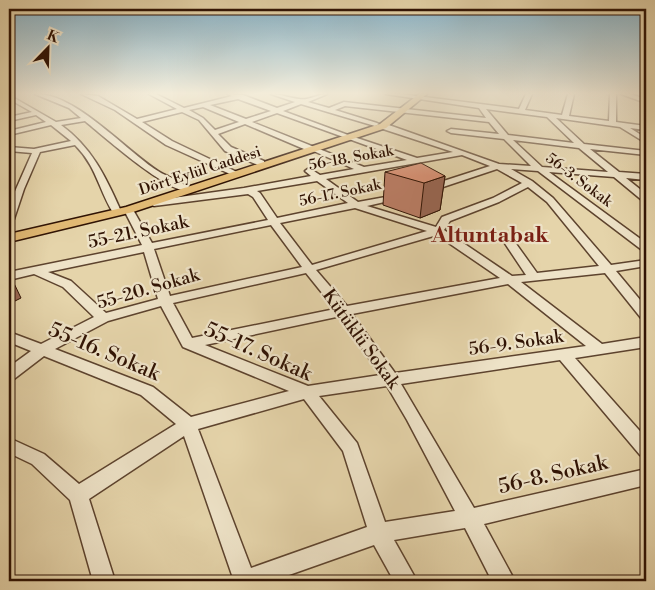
<svg xmlns="http://www.w3.org/2000/svg" width="655" height="590" font-family="'Libre Bodoni',serif">
<style>
.lines{fill:none;stroke-linecap:round;stroke-linejoin:round}
.minor-casing{stroke:#5d432e;stroke-width:3}
.major-casing{stroke:#301304;stroke-width:3}
.minor{fill:#eee3c8;fill-rule:evenodd}
.major{fill:#e2ba75;fill-rule:evenodd}
.wall{fill:#bb7e66;stroke:#301304}
.shaded-wall{fill:#996753;stroke:#301304}
.building{fill:#da9377;stroke:#301304}
.labels{text-anchor:middle;dominant-baseline:central;stroke-width:4.5;stroke-linejoin:round;paint-order:stroke}
.far-street-label{font-size:15px;fill:#301304;stroke:#eee3c8}
.street-label{font-size:18px;fill:#301304;stroke:#eee3c8}
.near-street-label{font-size:21px;fill:#301304;stroke:#eee3c8}
.district-label{font-size:22px;font-weight:bold;fill:#7a1f14;stroke:#eee3c8}
</style>
<rect width="100%" height="100%" fill="#e5d4aa"/>
<filter id="stains"><feTurbulence type="fractalNoise" baseFrequency=".004" numOctaves="4"/><feColorMatrix values="0 0 0 0 .2 0 0 0 0 .09 0 0 0 0 .02 0 0 0 .5 -.17"/></filter>
<radialGradient id="worn" r=".72"><stop offset=".6" stop-color="#630" stop-opacity="0"/><stop offset="1" stop-color="#630" stop-opacity=".3"/></radialGradient>
<g class="lines">
<defs>
<g id="minor">
<path d="M35,94C74,92 125,150 158,171C167,177 180,180 188,188L186,190C168,193 102,135 85,121L61,125C91,147 105,175 120,209L118,211H112C98,187 96,166 75,145L40,152L24,189L14,219L9,222V205L32,153L9,151V147L34,149L71,141L51,125L9,135V131L46,122L36,115L9,121V117L32,112L9,99V95L56,122L81,118L69,108Z"/>
<path d="M81,94L98,96L137,119L177,109L149,94H156L184,108L232,96L228,94L243,95L277,108L295,102L271,94C281,94 289,98 299,99C308,101 318,94 327,94L308,102L329,108L344,102L486,118L479,108L386,94H401L519,109L526,94H532L525,110L562,115L568,94H574L569,116L609,121L610,94H616V122L646,126V130L630,128L646,138V143L620,127L556,118L584,144L646,151V155L590,149L619,172L646,174V180L626,178L646,194V202L643,201L614,177L549,172L646,243V251L642,250L538,171L511,169L532,181L553,198L611,265L646,260V266L616,271L646,307V319L641,318L605,273L521,282L602,344L646,337V347L575,358L646,438V457L640,455L560,360L401,384L474,508L646,469V485L484,524L515,581H492L465,528L394,540L417,581H394L374,545L272,581H232L233,578L184,436L89,499L115,581H93L70,500L32,464L9,453V438L44,454L79,484L176,424L141,395L44,356L14,379L9,381V367L31,351L9,342V332L41,344L94,317L63,287L34,274L9,280V272L142,245L124,210L126,208H132L152,243L268,220L253,197L248,194L154,206L149,203L151,201L244,188L311,176L305,171L309,168L320,175L354,169L309,149H304L245,124L218,134L231,147L264,161V165H258L225,151L199,120L182,112L142,122L172,141L237,172L230,174L166,145L115,110ZM238,99L271,111L246,119L210,105ZM301,104L375,126L379,124L377,123L335,110L345,106L489,122L499,134L451,129L447,131L451,133L504,139L531,166L499,164L386,124H380V128L453,152L417,158L348,135L283,111ZM203,107L239,122L215,130L203,118L189,110ZM486,109L547,117L574,143L508,135ZM277,113L407,160L364,167L252,122ZM513,140L579,148L608,172L542,167ZM462,155L490,166L425,187V191H431L497,169L522,183L493,198L442,217L436,227L367,206L402,198V194L358,202L326,179ZM317,181L348,203L277,218L260,193L257,191ZM528,187L547,202L599,266L537,273L509,234L505,233L500,236L526,275L512,276L444,230L450,221L499,202ZM355,208L427,231L312,265L280,223ZM271,225L302,267L170,296L154,249ZM437,235L500,278L347,306L316,270ZM144,252L158,299L106,313L71,281L48,272ZM306,273L335,309L192,338L173,303ZM508,284L586,346L395,373L352,314ZM161,306L183,347L289,391L191,417L153,387L55,349L108,321ZM341,316L380,375L308,386L205,345ZM387,386L407,420L455,511L385,522L357,443L319,396ZM304,399L343,451L367,527L251,568L198,429Z"/>
<polygon points="621,94 630,94 646,99 646,103"/>
</g>
<polygon id="major" points="419,94 427,94 386,128 133,212 9,242 9,234 126,207 380,124"/>
</defs>
<use href="#minor" class="minor-casing"/>
<use href="#major" class="major-casing"/>
<use href="#minor" class="minor"/>
<use href="#major" class="major"/>
</g>
<polygon class="wall" points="385,172 445,176 440,210 420,218 383,205"/>
<g class="shaded-wall">
<polygon points="445,176 440,210 420,218 424,183"/>
<polygon points="11,277 21,298 9,304 9,278"/>
</g>
<polygon class="building" points="421,163 445,176 424,183 385,172"/>
<linearGradient id="sky" x2="0" y2="1"><stop stop-color="#87b6ce"/><stop offset="0.53" stop-color="#f3ecd9"/><stop offset="1" stop-color="#f3ecd9" stop-opacity="0"/></linearGradient>
<rect width="655" height="176" fill="url(#sky)"/>
<g class="labels">
<g class="far-street-label">
<text transform="translate(351 158) rotate(-10)">56-18. Sokak</text>
<text transform="translate(200 171) rotate(-18)">Dört Eylül Caddesi</text>
<text transform="translate(579 180) rotate(37)">56-3. Sokak</text>
<text transform="translate(340 193) rotate(-12)">56-17. Sokak</text>
</g>
<g class="street-label">
<text transform="translate(138 232) rotate(-12)">55-21. Sokak</text>
<text transform="translate(148 289) rotate(-16)">55-20. Sokak</text>
<text transform="translate(361 339) rotate(54)">Kütüklü Sokak</text>
<text transform="translate(516 343) rotate(-8)">56-9. Sokak</text>
</g>
<g class="near-street-label">
<text transform="translate(104 352) rotate(23)">55-16. Sokak</text>
<text transform="translate(258 352) rotate(24)">55-17. Sokak</text>
<text transform="translate(553 475) rotate(-13)">56-8. Sokak</text>
</g>
<g class="district-label">
<text x="490" y="235">Altuntabak</text>
</g>
</g>
<rect width="655" height="590" fill="none" stroke="#e5d4aa" stroke-width="30"/>
<rect x="10" y="10" width="635" height="570" fill="none" stroke="#301304" stroke-width="2.5"/>
<rect x="15" y="15" width="625" height="560" fill="none" stroke="#301304"/>
<g transform="translate(48 48) rotate(23)" stroke="#eee3c8" stroke-width="4" paint-order="stroke">
<path d="M0-4L9 19L0 12L-9 19Z" fill="#301304"/>
<text y="-8" font-size="14" font-weight="bold" text-anchor="middle" fill="#301304">K</text>
</g>
<rect width="100%" height="100%" filter="url(#stains)"/>
<rect width="100%" height="100%" fill="url(#worn)"/>
</svg>
